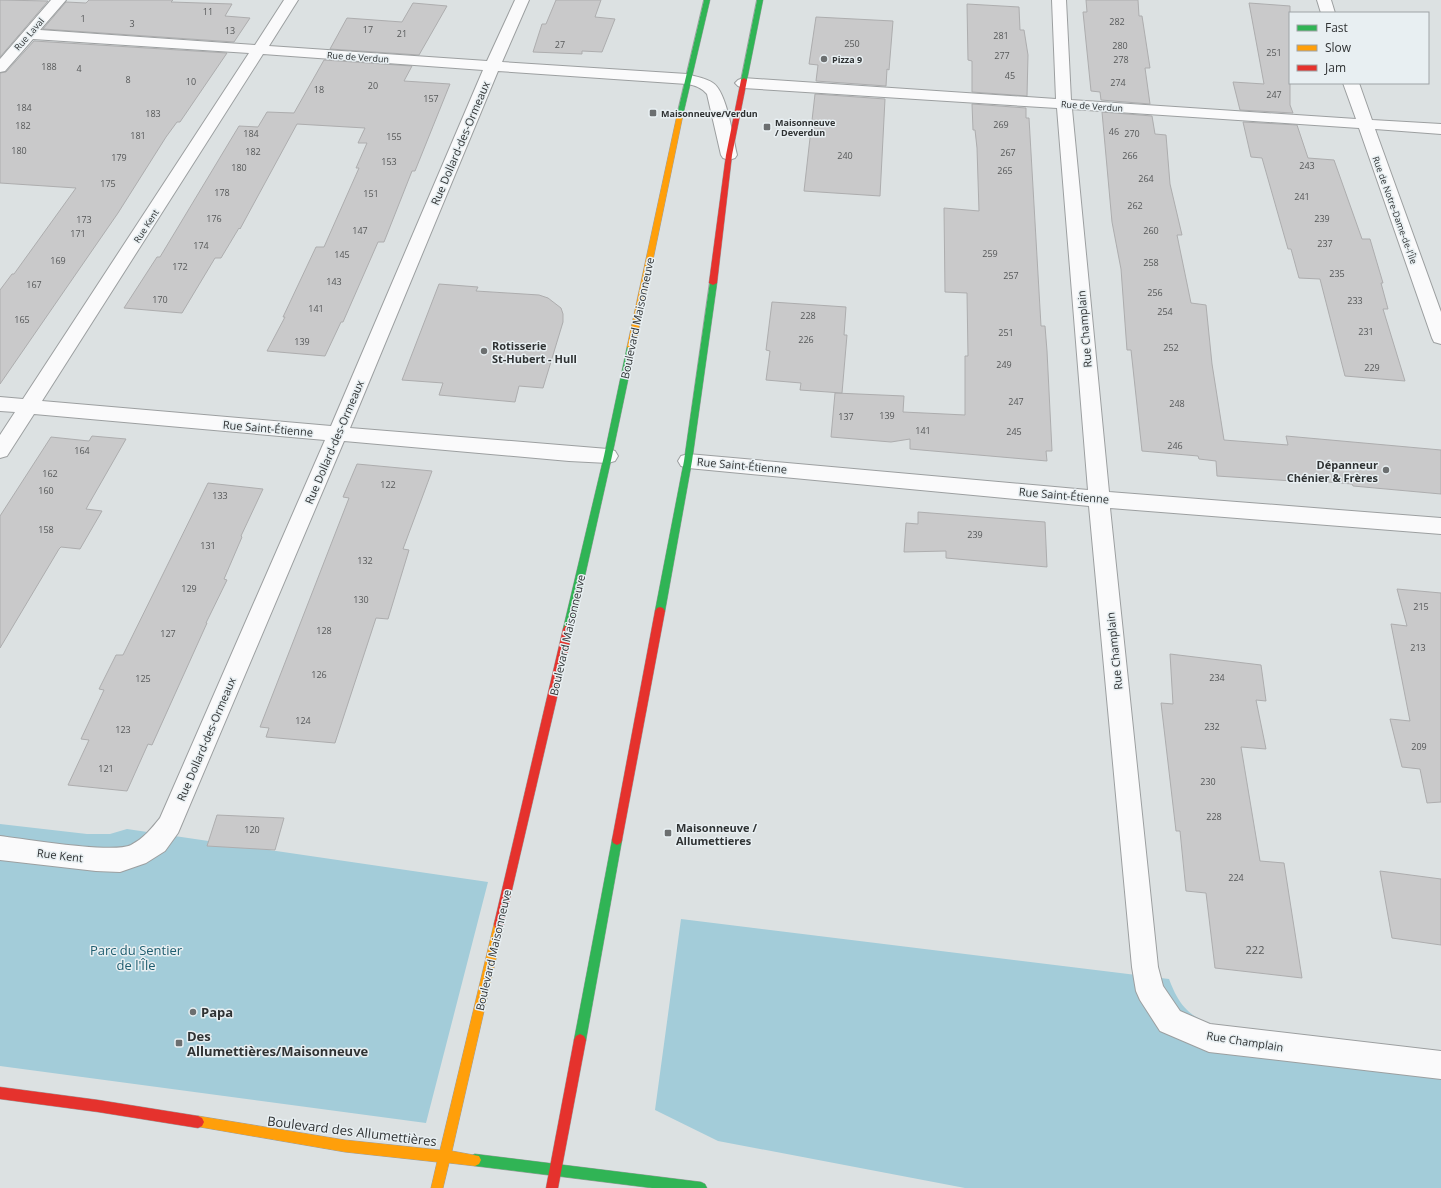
<svg xmlns="http://www.w3.org/2000/svg" width="1441" height="1188" font-family="'Open Sans',sans-serif">
<style>
.green{fill:#a3ccd9}
.building{fill:#c9c9ca;stroke:#adadae}
.lines{fill:none;stroke-linecap:round;stroke-linejoin:round}
.street-casing{stroke:#9c9fa0;stroke-width:2}
.fast-casing{stroke:#9c9fa0;stroke-width:1}
.slow-casing{stroke:#9c9fa0;stroke-width:1}
.jam-casing{stroke:#9c9fa0;stroke-width:1}
.street{fill:#fafafb;fill-rule:evenodd}
.fast{fill:#30b455;fill-rule:evenodd}
.slow{fill:#ff9f0a;fill-rule:evenodd}
.jam{fill:#e5322d;fill-rule:evenodd}
.poi-dot{fill:#6c6f70;stroke:#e8eff2;stroke-width:1.5}
.labels{text-anchor:middle;dominant-baseline:central;stroke-width:3;stroke-linejoin:round;paint-order:stroke}
.number-label{font-size:9px;fill:#57595a}
.far-street-label{font-size:9px;fill:#2f3233;stroke:#e8eff2}
.far-poi-label{font-size:9px;font-weight:bold;fill:#2f3233;stroke:#e8eff2;text-anchor:start}
.street-label{font-size:11px;fill:#2f3233;stroke:#e8eff2}
.poi-label{font-size:11px;font-weight:bold;fill:#2f3233;stroke:#e8eff2;text-anchor:start}
.near-number-label{font-size:11px;fill:#57595a}
.near-park-label{font-size:13px;fill:#205e70;stroke:#e8eff2}
.near-poi-label{font-size:13px;font-weight:bold;fill:#2f3233;stroke:#e8eff2;text-anchor:start}
.near-street-label{font-size:13px;fill:#2f3233;stroke:#e8eff2}
</style>
<rect width="100%" height="100%" fill="#dce1e2"/>
<g class="green">
<polygon points="0,824 87,834 110,834 127,829 488,882 426,1123 0,1066"/>
<path d="M681,919L1169,979C1180,1008 1190,1017 1219,1027L1441,1054V1188H965L718,1141L655,1110Z"/>
</g>
<g class="building">
<polygon points="0,0 48,1 0,57"/>
<polygon points="89,0 173,0 171,2 232,4 225,16 250,18 234,42 43,29 66,2 86,3"/>
<polygon points="556,0 601,0 595,17 615,19 602,52 582,51 582,54 533,52 542,24 546,24"/>
<polygon points="1086,0 1138,0 1139,16 1142,16 1150,68 1145,68 1150,104 1101,100 1100,92 1091,91 1083,12 1087,12"/>
<polygon points="413,3 447,6 419,55 330,49 347,18 402,22"/>
<polygon points="1249,3 1290,6 1290,105 1293,113 1240,110 1233,82 1264,84"/>
<polygon points="967,4 1019,7 1020,30 1024,30 1028,55 1027,96 972,92 972,61 968,60"/>
<polygon points="816,17 893,21 889,70 887,69 886,86 816,81 818,65 809,64"/>
<polygon points="34,41 227,53 180,122 177,122 166,137 118,213 0,384 0,290 12,274 14,274 76,188 0,183 0,73 6,72"/>
<polygon points="324,60 412,66 404,81 450,84 415,171 412,171 384,242 378,242 343,322 341,322 325,356 267,351 285,317 283,317 316,247 324,247 359,168 356,168 367,143 358,143 365,128 297,124 240,229 239,228 221,258 215,258 182,313 124,308 157,257 160,257 239,126 258,127 267,112 294,113"/>
<polygon points="815,94 885,99 880,196 804,191"/>
<polygon points="972,104 1026,108 1026,118 1029,118 1041,326 1045,326 1047,351 1052,451 1046,451 1047,461 910,449 910,439 891,442 831,437 835,393 904,396 903,412 965,415 965,356 968,356 967,293 945,292 944,208 979,211 977,148 975,130 973,130"/>
<polygon points="1102,112 1152,116 1155,134 1166,135 1170,184 1182,235 1177,235 1191,303 1206,305 1212,364 1224,440 1288,445 1286,436 1441,450 1441,494 1353,486 1352,484 1293,479 1293,481 1217,476 1216,461 1199,459 1198,456 1142,451 1131,350 1127,350 1121,269 1112,222"/>
<polygon points="1243,122 1297,125 1308,158 1334,160 1362,239 1370,239 1383,283 1381,283 1388,309 1383,309 1405,381 1345,376 1320,279 1299,278 1291,249 1288,249 1262,158 1251,157"/>
<polygon points="439,284 478,287 476,291 539,295 548,298 561,308 563,314 563,322 543,388 519,386 515,402 439,395 443,383 402,380"/>
<polygon points="772,302 846,307 844,335 847,335 842,393 800,390 801,383 766,380 770,351 766,350"/>
<polygon points="92,436 126,439 86,509 102,511 80,549 61,547 59,549 0,648 0,516 51,437 89,441"/>
<polygon points="357,464 432,471 403,549 409,550 388,619 376,618 335,743 266,737 269,728 260,727 349,498 343,497"/>
<polygon points="208,483 263,489 241,536 242,537 224,579 227,580 206,623 207,623 152,745 148,744 127,791 68,785 89,740 81,739 104,690 99,689 116,655 123,655"/>
<polygon points="918,512 1045,522 1047,567 946,558 946,551 904,552 906,523 918,524"/>
<polygon points="1397,589 1441,593 1441,802 1427,803 1420,769 1402,767 1390,719 1410,721 1391,624 1407,626"/>
<polygon points="1170,654 1261,665 1266,701 1256,700 1266,749 1241,747 1260,861 1284,863 1302,978 1215,968 1206,893 1186,891 1180,831 1176,831 1161,703 1173,704"/>
<polygon points="217,815 284,818 275,850 207,846"/>
<polygon points="1380,871 1441,879 1441,945 1392,938"/>
</g>
<g class="lines">
<defs>
<g id="street">
<path d="M51,0H66L40,30L255,45L284,0H298L269,46L487,61L515,0H529L502,62L687,74C696,77 706,78 713,83C727,92 733,138 737,155L735,158L729,160L723,158L721,155L707,94C702,88 695,85 687,84L498,71L350,428L608,449L615,451L618,456L615,461L608,463L569,461L344,441L178,833L165,851L146,863L120,872L96,871L0,860V836C25,839 113,854 131,845C144,838 151,829 160,818L325,440L34,414L7,456L0,458V435L15,412L0,411V397L23,399L249,53L33,39L5,71L0,72V59ZM263,54L483,70L331,426L42,401Z"/>
<polygon points="1052,0 1066,0 1071,100 1356,119 1343,83 1359,83 1372,120 1441,124 1441,134 1375,129 1441,312 1441,344 1434,342 1432,338 1359,128 1072,109 1109,492 1441,518 1441,534 1110,508 1158,967 1163,986 1180,1011 1210,1024 1441,1051 1441,1079 1209,1052 1160,1031 1140,1000 1136,991 1132,967 1089,506 688,468 681,466 678,461 681,456 688,454 1088,490 1057,108 743,88 738,86 735,83 738,80 743,78 1056,99"/>
<polygon points="1317,0 1331,0 1335,13 1321,13"/>
</g>
<g id="fast">
<polygon points="704,0 710,0 683,115 680,117 677,115"/>
<polygon points="757,0 763,0 747,80 744,82 741,80"/>
<polygon points="710,281 716,281 717,283 692,461 665,611 663,614 657,614 655,611 684,461"/>
<polygon points="631,344 635,347 612,456 573,629 571,632 565,632 563,629 604,456 627,347"/>
<polygon points="617,835 621,837 622,840 586,1040 584,1044 580,1046 576,1044 574,1040 612,840 613,837"/>
<polygon points="475,1154 701,1182 705,1184 707,1188 652,1188 475,1166 471,1164 469,1160 471,1156"/>
</g>
<g id="slow">
<polygon points="680,113 683,115 635,347 631,350 627,347 677,115"/>
<polygon points="499,919 503,920 504,924 452,1151 479,1156 481,1160 479,1164 475,1166 449,1163 443,1188 431,1188 437,1162 345,1152 194,1126 192,1122 194,1118 198,1116 345,1140 440,1150 494,924 495,920"/>
</g>
<g id="jam">
<polygon points="744,78 747,80 732,155 717,283 713,285 709,283 726,155 741,80"/>
<polygon points="660,607 663,608 665,611 622,840 621,843 617,845 613,843 612,840 655,611 657,608"/>
<polygon points="568,625 571,626 573,629 504,924 503,928 499,929 495,928 494,924 563,629 565,626"/>
<polygon points="580,1034 584,1036 586,1040 558,1188 546,1188 574,1040 576,1036"/>
<polygon points="0,1087 98,1100 198,1116 202,1118 204,1122 202,1126 198,1128 98,1112 0,1099"/>
</g>
</defs>
<use href="#street" class="street-casing"/>
<use href="#fast" class="fast-casing"/>
<use href="#slow" class="slow-casing"/>
<use href="#jam" class="jam-casing"/>
<use href="#street" class="street"/>
<use href="#fast" class="fast"/>
<use href="#slow" class="slow"/>
<use href="#jam" class="jam"/>
</g>
<g class="poi-dot">
<circle cx="824" cy="59" r="4"/>
<rect x="649" y="109" width="8" height="8" rx="2"/>
<rect x="763" y="123" width="8" height="8" rx="2"/>
<circle cx="484" cy="351" r="4"/>
<circle cx="1386" cy="470" r="4"/>
<rect x="664" y="829" width="8" height="8" rx="2"/>
<circle cx="193" cy="1012" r="4"/>
<rect x="175" y="1039" width="8" height="8" rx="2"/>
</g>
<g class="labels">
<g class="number-label">
<text x="208" y="11">11</text>
<text x="83" y="18">1</text>
<text x="1117" y="21">282</text>
<text x="132" y="23">3</text>
<text x="368" y="29">17</text>
<text x="230" y="30">13</text>
<text x="402" y="33">21</text>
<text x="1001" y="35">281</text>
<text x="852" y="43">250</text>
<text x="560" y="44">27</text>
<text x="1120" y="45">280</text>
<text x="1274" y="52">251</text>
<text x="1002" y="55">277</text>
<text x="1121" y="59">278</text>
<text x="49" y="66">188</text>
<text x="79" y="68">4</text>
<text x="1010" y="75">45</text>
<text x="128" y="79">8</text>
<text x="191" y="81">10</text>
<text x="1118" y="82">274</text>
<text x="373" y="85">20</text>
<text x="319" y="89">18</text>
<text x="1274" y="94">247</text>
<text x="431" y="98">157</text>
<text x="24" y="107">184</text>
<text x="153" y="113">183</text>
<text x="1001" y="124">269</text>
<text x="23" y="125">182</text>
<text x="1114" y="131">46</text>
<text x="251" y="133">184</text>
<text x="1132" y="133">270</text>
<text x="138" y="135">181</text>
<text x="394" y="136">155</text>
<text x="19" y="150">180</text>
<text x="253" y="151">182</text>
<text x="1008" y="152">267</text>
<text x="845" y="155">240</text>
<text x="1130" y="155">266</text>
<text x="119" y="157">179</text>
<text x="389" y="161">153</text>
<text x="1307" y="165">243</text>
<text x="239" y="167">180</text>
<text x="1005" y="170">265</text>
<text x="1146" y="178">264</text>
<text x="108" y="183">175</text>
<text x="222" y="192">178</text>
<text x="371" y="193">151</text>
<text x="1302" y="196">241</text>
<text x="1135" y="205">262</text>
<text x="214" y="218">176</text>
<text x="1322" y="218">239</text>
<text x="84" y="219">173</text>
<text x="360" y="230">147</text>
<text x="1151" y="230">260</text>
<text x="78" y="233">171</text>
<text x="1325" y="243">237</text>
<text x="201" y="245">174</text>
<text x="990" y="253">259</text>
<text x="342" y="254">145</text>
<text x="58" y="260">169</text>
<text x="1151" y="262">258</text>
<text x="180" y="266">172</text>
<text x="1337" y="273">235</text>
<text x="1011" y="275">257</text>
<text x="334" y="281">143</text>
<text x="34" y="284">167</text>
<text x="1155" y="292">256</text>
<text x="160" y="299">170</text>
<text x="1355" y="300">233</text>
<text x="316" y="308">141</text>
<text x="1165" y="311">254</text>
<text x="808" y="315">228</text>
<text x="22" y="319">165</text>
<text x="1366" y="331">231</text>
<text x="1006" y="332">251</text>
<text x="806" y="339">226</text>
<text x="302" y="341">139</text>
<text x="1171" y="347">252</text>
<text x="1004" y="364">249</text>
<text x="1372" y="367">229</text>
<text x="1016" y="401">247</text>
<text x="1177" y="403">248</text>
<text x="887" y="415">139</text>
<text x="846" y="416">137</text>
<text x="923" y="430">141</text>
<text x="1014" y="431">245</text>
<text x="1175" y="445">246</text>
<text x="82" y="450">164</text>
<text x="50" y="473">162</text>
<text x="388" y="484">122</text>
<text x="46" y="490">160</text>
<text x="220" y="495">133</text>
<text x="46" y="529">158</text>
<text x="975" y="534">239</text>
<text x="208" y="545">131</text>
<text x="365" y="560">132</text>
<text x="189" y="588">129</text>
<text x="361" y="599">130</text>
<text x="1421" y="606">215</text>
<text x="324" y="630">128</text>
<text x="168" y="633">127</text>
<text x="1418" y="647">213</text>
<text x="319" y="674">126</text>
<text x="1217" y="677">234</text>
<text x="143" y="678">125</text>
<text x="303" y="720">124</text>
<text x="1212" y="726">232</text>
<text x="123" y="729">123</text>
<text x="1419" y="746">209</text>
<text x="106" y="768">121</text>
<text x="1208" y="781">230</text>
<text x="1214" y="816">228</text>
<text x="252" y="829">120</text>
<text x="1236" y="877">224</text>
</g>
<g class="far-street-label">
<text transform="translate(29 34) rotate(-49)">Rue Laval</text>
<text transform="translate(358 57) rotate(4)">Rue de Verdun</text>
<text transform="translate(1092 106) rotate(4)">Rue de Verdun</text>
<text transform="translate(1395 210) rotate(70)">Rue de Notre-Dame-de-l'Île</text>
<text transform="translate(146 226) rotate(-57)">Rue Kent</text>
</g>
<g class="far-poi-label">
<text x="832" y="59">Pizza 9</text>
<text x="661" y="113">Maisonneuve/Verdun</text>
<text x="775" y="122">Maisonneuve<tspan x="775" dy="10">/ Deverdun</tspan></text>
</g>
<g class="street-label">
<text transform="translate(460 143) rotate(-67)">Rue Dollard-des-Ormeaux</text>
<text transform="translate(637 318) rotate(-78)">Boulevard Maisonneuve</text>
<text transform="translate(1084 329) rotate(-95)">Rue Champlain</text>
<text transform="translate(268 428) rotate(5)">Rue Saint-Étienne</text>
<text transform="translate(334 442) rotate(-67)">Rue Dollard-des-Ormeaux</text>
<text transform="translate(742 465) rotate(5)">Rue Saint-Étienne</text>
<text transform="translate(1064 495) rotate(5)">Rue Saint-Étienne</text>
<text transform="translate(567 635) rotate(-77)">Boulevard Maisonneuve</text>
<text transform="translate(1114 651) rotate(-96)">Rue Champlain</text>
<text transform="translate(206 739) rotate(-67)">Rue Dollard-des-Ormeaux</text>
<text transform="translate(60 855) rotate(7)">Rue Kent</text>
<text transform="translate(493 950) rotate(-77)">Boulevard Maisonneuve</text>
<text transform="translate(1245 1041) rotate(9)">Rue Champlain</text>
</g>
<g class="poi-label">
<text x="492" y="345">Rotisserie<tspan x="492" dy="13">St-Hubert - Hull</tspan></text>
<text x="1378" y="464" text-anchor="end">Dépanneur<tspan x="1378" dy="13">Chénier &amp; Frères</tspan></text>
<text x="676" y="827">Maisonneuve /<tspan x="676" dy="13">Allumettieres</tspan></text>
</g>
<g class="near-number-label">
<text x="1255" y="949">222</text>
</g>
<g class="near-park-label">
<text x="136" y="950">Parc du Sentier<tspan x="136" dy="15">de l'Île</tspan></text>
</g>
<g class="near-poi-label">
<text x="201" y="1012">Papa</text>
<text x="187" y="1036">Des<tspan x="187" dy="15">Allumettières/Maisonneuve</tspan></text>
</g>
<g class="near-street-label">
<text transform="translate(352 1131) rotate(7)">Boulevard des Allumettières</text>
</g>
</g>
<rect x="1289" y="12" width="140" height="72" fill="#e8eff2" stroke="#9ea3a6"/>
<rect x="1297" y="25" width="20" height="6" fill="#30b455" stroke="#9ea3a6"/>
<text x="1325" y="32" font-size="12" fill="#2f3233">Fast</text>
<rect x="1297" y="45" width="20" height="6" fill="#ff9f0a" stroke="#9ea3a6"/>
<text x="1325" y="52" font-size="12" fill="#2f3233">Slow</text>
<rect x="1297" y="65" width="20" height="6" fill="#e5322d" stroke="#9ea3a6"/>
<text x="1325" y="72" font-size="12" fill="#2f3233">Jam</text>
</svg>
